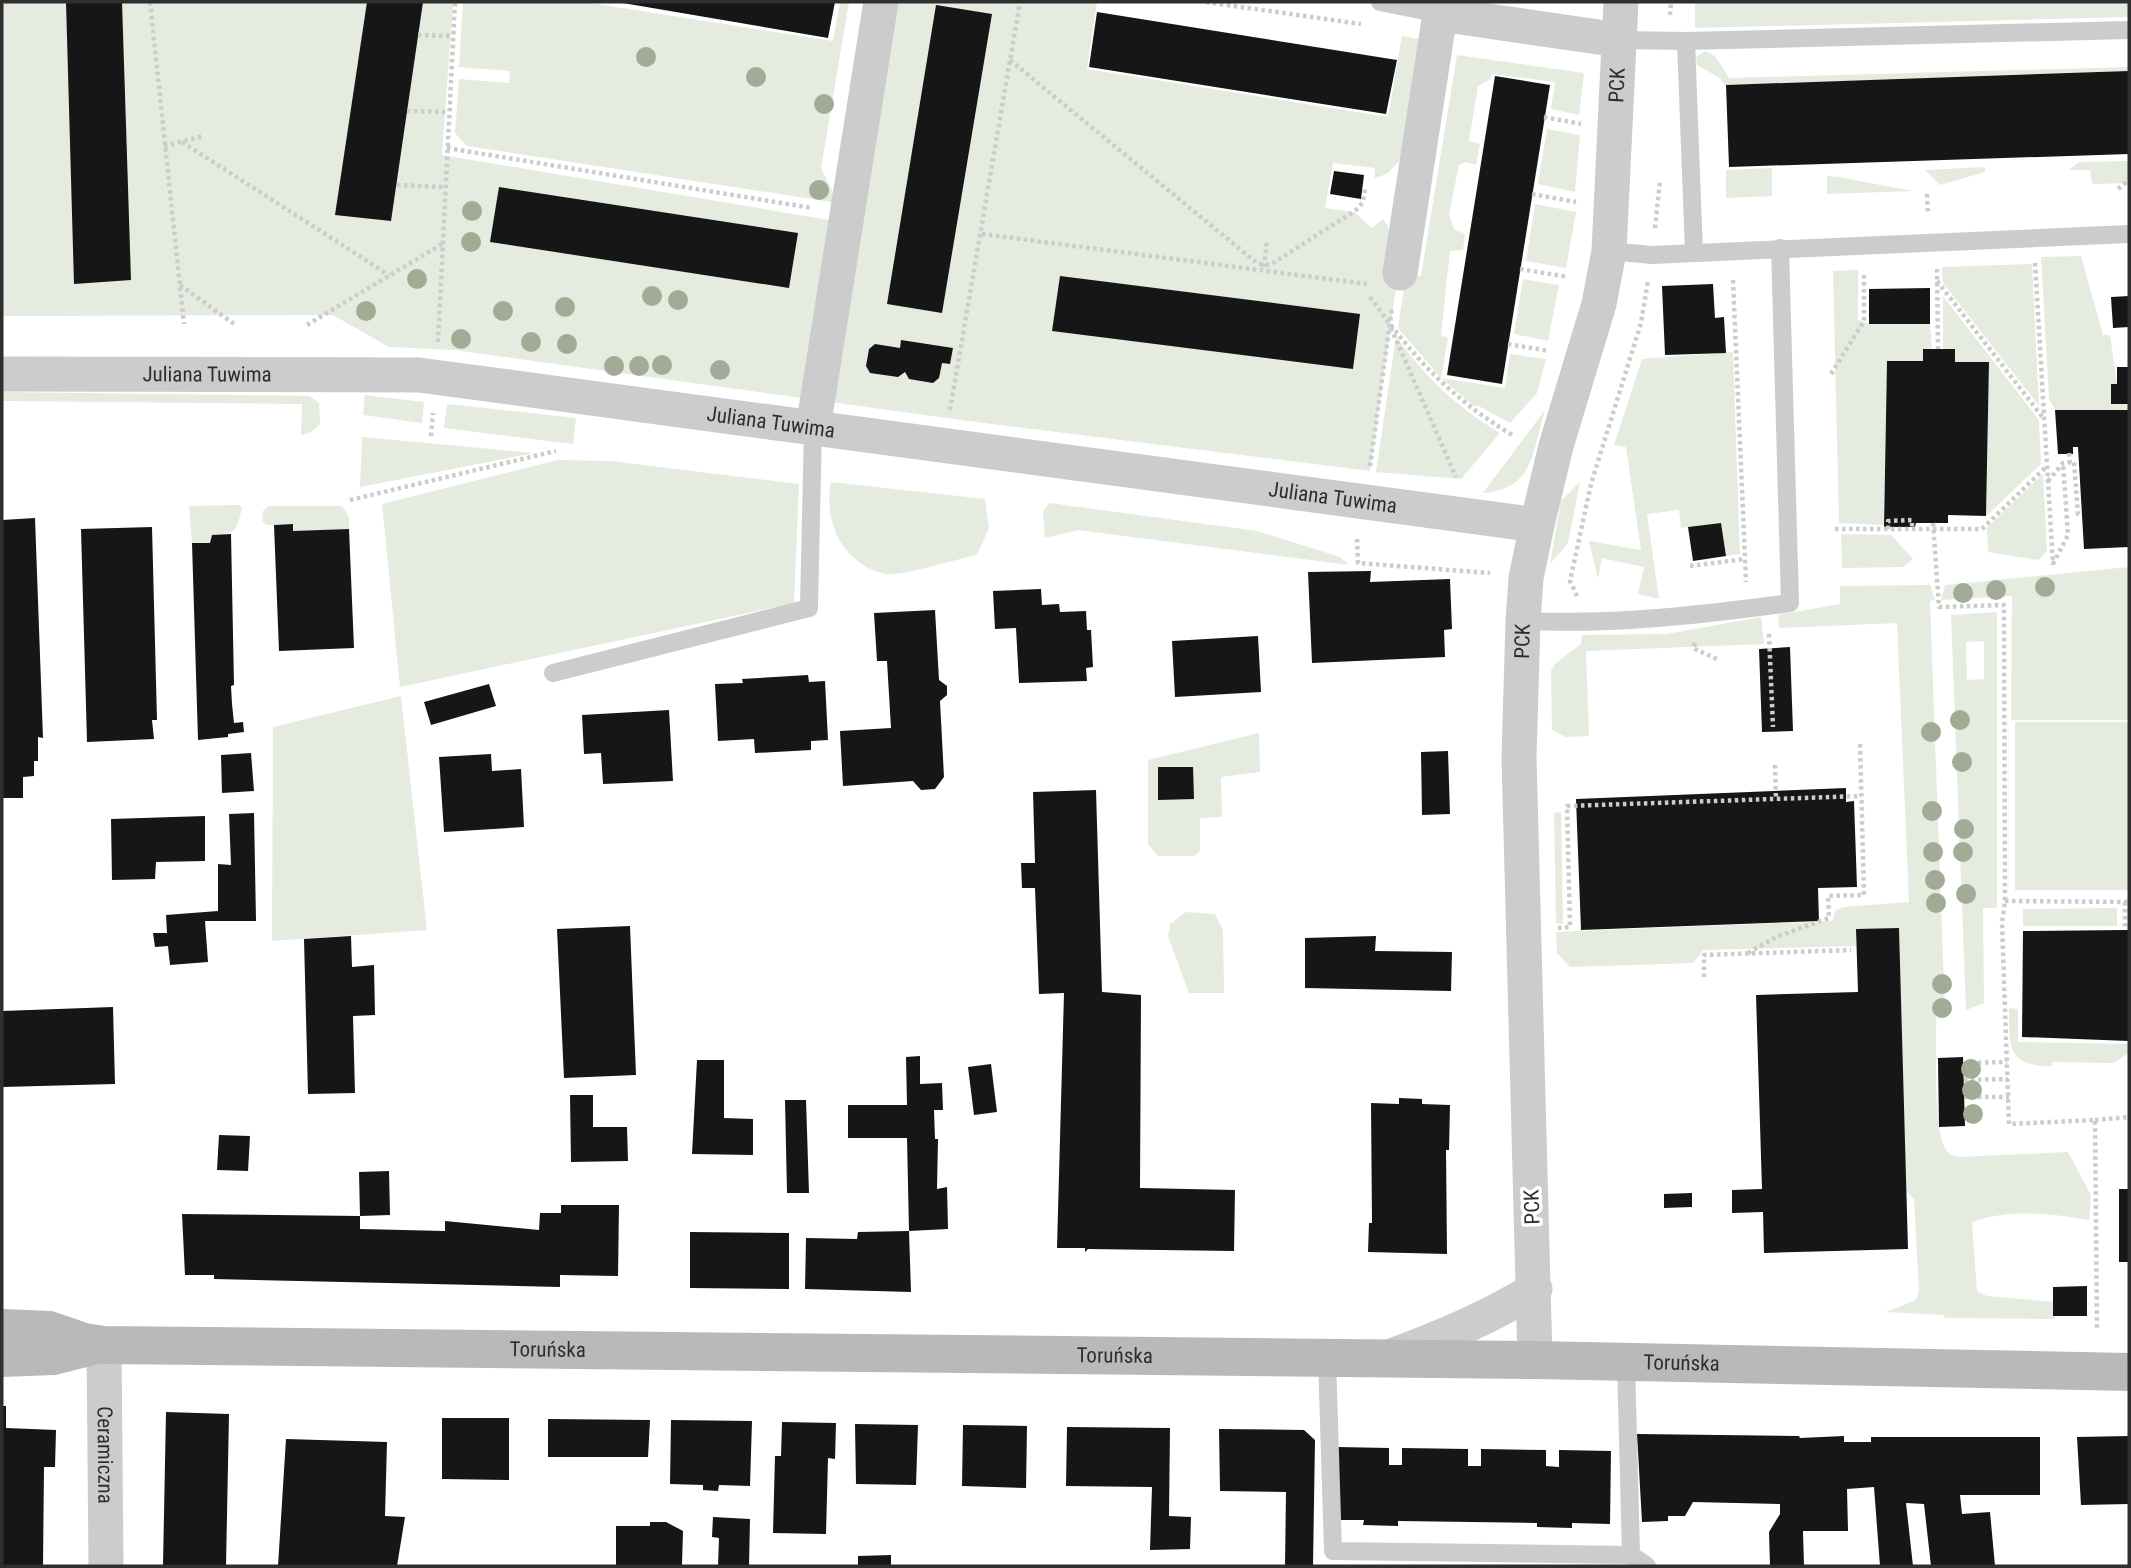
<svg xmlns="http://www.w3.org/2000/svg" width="2131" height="1568" font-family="'Roboto Condensed',sans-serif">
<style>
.green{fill:#e5ebde;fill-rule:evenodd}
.building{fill:#161616}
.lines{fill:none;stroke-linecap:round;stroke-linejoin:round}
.path{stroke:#ccc;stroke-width:4.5;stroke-dasharray:3.5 3.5;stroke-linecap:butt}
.lane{stroke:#ccc;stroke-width:18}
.street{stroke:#ccc;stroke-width:35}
.secondary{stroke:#b9b9b9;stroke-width:38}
.tree{fill:#a1ab95}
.labels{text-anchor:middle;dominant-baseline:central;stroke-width:7;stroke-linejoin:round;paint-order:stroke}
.street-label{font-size:21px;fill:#2f2f2f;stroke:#fff}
</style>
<rect width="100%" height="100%" fill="#fff"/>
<g class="green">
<polygon points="2,2 453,2 442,155 859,225 894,2 1097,2 1087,69 1388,117 1402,36 1425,40 1405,155 1388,173 1374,179 1375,168 1333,163 1325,208 1354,212 1372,228 1383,219 1388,226 1396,288 1370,471 968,421 454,350 389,347 333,315 2,316"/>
<polygon points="463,2 584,2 833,41 840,2 849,2 821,168 838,203 467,146 455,133 459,79 509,83 510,71 459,67"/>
<polygon points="1695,2 2129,2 2129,17 1695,28"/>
<polygon points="1705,51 1715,56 1729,78 2129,67 2129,72 1724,85 1720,78 1697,65 1696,57"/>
<polygon points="1457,55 1584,73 1579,115 1551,109 1555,82 1492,74 1491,79 1478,86 1469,141 1480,144 1476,165 1465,162 1459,165 1449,214 1454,229 1465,234 1463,250 1450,251 1441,335 1448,338 1441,378 1505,388 1510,354 1546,359 1537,393 1510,423 1477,405 1475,407 1441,378 1398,328 1406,275 1421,276"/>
<polygon points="1547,129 1580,135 1575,192 1538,184"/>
<polygon points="2129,161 2129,183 2092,184 2090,170 2068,170 2080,162"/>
<polygon points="1985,167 1985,172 1940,185 1925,170"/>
<polygon points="1772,168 1772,196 1726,198 1726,170"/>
<polygon points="1827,176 1838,177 1912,191 1827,194"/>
<polygon points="1535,204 1576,212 1566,268 1526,261"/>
<polygon points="2081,256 2103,335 2110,335 2117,384 2111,384 2111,404 2129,404 2129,410 2055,410 2049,399 2041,257"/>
<polygon points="2032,264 2039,406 1943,283 1942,267"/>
<polygon points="1858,270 1858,320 1869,324 1930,324 1932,349 1923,349 1923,361 1887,361 1884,525 1839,523 1833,271"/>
<polygon points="1523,279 1559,285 1548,341 1514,334"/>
<polygon points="1943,296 2039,420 2041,464 1986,516 1989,363 1955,362 1955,350 1943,350"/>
<path d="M1396,337C1428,379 1455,406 1500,433L1461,479L1376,472Z"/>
<polygon points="1733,352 1740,554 1726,556 1721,523 1681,528 1679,510 1647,514 1659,599 1638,594 1644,567 1602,558 1598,579 1589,541 1641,550 1626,447 1614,445 1642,359"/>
<polygon points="2,392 309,396 319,403 320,424 311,432 301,435 302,404 2,401"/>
<polygon points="365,395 424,402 422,423 363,415"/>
<polygon points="447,404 576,418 573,444 444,428"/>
<path d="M1545,410C1532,450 1536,488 1483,493Z"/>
<polygon points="362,437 534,453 360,487"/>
<polygon points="558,460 610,461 799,484 794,603 400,687 382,504"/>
<polygon points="2043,474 2047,550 2039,560 1988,552 1987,528"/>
<path d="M831,482L985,499L989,528L977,555C960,558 899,577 886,574C843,565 823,522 831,482Z"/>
<polygon points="1580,482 1568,543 1550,564 1561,501"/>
<polygon points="1049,503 1257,531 1340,557 1349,565 1078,530 1045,538 1043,512"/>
<path d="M239,505L242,508C236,531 237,534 212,535L210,543H192L189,506Z"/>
<polygon points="268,506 342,506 349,517 349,529 293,531 293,524 267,525 262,522 263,511"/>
<polygon points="1841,534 1891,535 1913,559 1903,567 1842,568"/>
<polygon points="2129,567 2129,720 2011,720 2012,596 1941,600 1945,585"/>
<path d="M1930,585L1935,600L1930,601L1945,1013L1936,1014C1937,1044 1932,1128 1946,1150C1950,1155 1954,1156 1960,1157L2068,1152L2091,1195L2089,1220C2050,1214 2010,1208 1972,1222L1977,1291L1987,1296L2053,1302L2055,1319L1945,1318L1944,1315L1886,1312L1916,1300L1919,1291L1914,1199L1906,1191L1899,928L1856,929V946L1703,950L1693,963L1570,967L1557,953L1556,932L1833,921L1835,911L1843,907L1909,902L1897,623L1779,628L1778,615L1840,604V586Z"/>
<path d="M1997,612V908H1983L1984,1003L1966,1010L1951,615ZM1984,641V679L1967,680L1966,642Z"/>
<polygon points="1761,617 1764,644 1586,651 1589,736 1566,737 1552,730 1551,671 1555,664 1581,644 1582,635 1667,634"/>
<polygon points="401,696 427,930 272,941 273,727"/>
<rect x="2015" y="722" width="114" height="168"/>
<polygon points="1259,733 1260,772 1221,777 1222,817 1200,818 1200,851 1194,856 1158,856 1148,844 1148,760"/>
<polygon points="1561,812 1563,924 1556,923 1554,813"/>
<polygon points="2117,908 2117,926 2023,926 2023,909"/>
<polygon points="1186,912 1215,914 1223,930 1224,993 1189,993 1168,936 1170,924"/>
<path d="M2009,1008L2018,1009V1042L2129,1044V1053L2113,1063L2053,1062L2052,1066C2007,1066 2009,1047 2009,1008Z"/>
</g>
<g class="building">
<polygon points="66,2 122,2 131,280 74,284"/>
<polygon points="367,2 423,2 391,221 335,215"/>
<polygon points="617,2 835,2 828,38"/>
<polygon points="936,5 992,14 942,313 887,304"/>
<polygon points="1097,12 1397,60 1386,114 1089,67"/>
<polygon points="2129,71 2129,154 1729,167 1726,85"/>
<polygon points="1495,76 1550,85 1502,384 1447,375"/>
<polygon points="1334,171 1364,175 1361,199 1330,194"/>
<polygon points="499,187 798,233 789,288 490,242"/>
<polygon points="1060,276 1360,314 1353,369 1052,331"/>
<polygon points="1713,284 1715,318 1724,317 1726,353 1665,355 1662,286"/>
<polygon points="1930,288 1930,324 1869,324 1869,289"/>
<polygon points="2129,296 2129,327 2113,328 2111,297"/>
<polygon points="901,340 953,348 950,364 942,363 939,378 933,383 909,379 905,372 898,377 870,373 866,366 869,349 875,344 900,348"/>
<polygon points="1923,349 1955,349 1955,362 1989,362 1986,516 1948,515 1948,523 1916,523 1915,527 1884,527 1887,361 1923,361"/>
<polygon points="2117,367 2129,367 2129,404 2111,404 2111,384 2117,384"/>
<polygon points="2055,410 2129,410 2129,547 2084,549 2078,447 2073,447 2073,454 2058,454"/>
<polygon points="35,518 43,738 38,737 38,761 34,761 34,776 23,777 23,798 2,798 2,520"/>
<polygon points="1721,523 1726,556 1693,561 1688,527"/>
<polygon points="293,524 293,531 349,529 354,648 279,651 274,525"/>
<polygon points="152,527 157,720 152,720 154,739 87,742 81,529"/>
<polygon points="231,534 234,685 231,686 232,704 234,723 243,722 244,732 228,734 228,737 198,740 192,543 210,543 212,535"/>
<polygon points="1371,571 1370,582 1450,579 1452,629 1444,630 1445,657 1312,663 1308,572"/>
<polygon points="1041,589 1042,605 1059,604 1060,612 1086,611 1087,630 1091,630 1093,667 1086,668 1087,681 1019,683 1016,628 995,629 993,591"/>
<polygon points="935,610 939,680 947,686 947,695 940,701 944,777 935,789 921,790 913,781 843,786 840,731 891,728 887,661 877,661 874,613"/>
<polygon points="1258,636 1261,692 1175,697 1172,641"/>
<polygon points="1790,647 1793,731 1762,732 1759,649"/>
<polygon points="808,675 809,682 825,681 828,740 811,741 811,750 755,753 754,739 718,741 715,684 743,683 742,679"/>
<polygon points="489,684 496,706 431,725 424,702"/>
<polygon points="669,710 673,781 603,784 601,753 584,754 582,715"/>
<polygon points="1448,751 1450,814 1422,815 1421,752"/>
<polygon points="251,753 254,791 222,793 221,755"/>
<polygon points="491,754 492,771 521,769 524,827 444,832 439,757"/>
<polygon points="1158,767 1193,767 1194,799 1158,800"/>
<polygon points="1846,788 1846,802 1854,801 1857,887 1818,888 1819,921 1581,930 1576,799"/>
<polygon points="1096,790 1102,992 1141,995 1140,1188 1235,1190 1234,1251 1088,1249 1085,1252 1085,1248 1057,1248 1064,993 1039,994 1035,888 1022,888 1021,863 1035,863 1033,792"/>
<polygon points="254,813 256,921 205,921 208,962 170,965 168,946 155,947 153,933 167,933 166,915 218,911 218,864 231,865 229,814"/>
<polygon points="205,816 205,861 156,862 155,879 112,880 111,819"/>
<polygon points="630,926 636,1075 564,1078 557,929"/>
<polygon points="1899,928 1908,1249 1764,1253 1763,1212 1732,1213 1732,1190 1762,1189 1756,995 1858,992 1856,929"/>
<polygon points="2125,930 2129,930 2129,1041 2022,1037 2023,931"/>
<polygon points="351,936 352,967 374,965 375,1015 353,1016 355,1093 308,1094 304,939"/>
<polygon points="1376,936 1375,951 1452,952 1451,991 1305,988 1305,938"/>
<polygon points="113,1007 115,1084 2,1087 2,1011"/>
<polygon points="920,1056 920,1084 942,1083 943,1110 934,1110 935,1139 938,1139 937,1189 947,1187 948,1229 909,1231 907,1138 848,1138 848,1105 907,1105 906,1057"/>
<polygon points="1963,1057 1965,1126 1939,1127 1938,1058"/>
<polygon points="697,1060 724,1060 724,1118 753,1119 753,1155 692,1154"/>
<polygon points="991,1064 997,1112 974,1115 968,1067"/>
<polygon points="570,1095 593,1095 593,1127 627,1127 628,1161 571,1162"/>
<polygon points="1399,1098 1422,1099 1422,1104 1450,1105 1449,1150 1446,1150 1447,1254 1368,1252 1369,1223 1372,1223 1371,1103 1399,1104"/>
<polygon points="785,1100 806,1100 809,1193 787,1193"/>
<polygon points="219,1135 250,1136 248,1171 217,1170"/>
<polygon points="389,1171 390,1215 360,1216 359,1172"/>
<rect x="2119" y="1189" width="10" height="73"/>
<polygon points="1692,1193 1692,1207 1664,1208 1664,1194"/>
<polygon points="561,1205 619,1205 618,1276 560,1275 560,1287 214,1279 214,1275 185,1275 182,1214 360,1216 360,1229 445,1231 445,1221 539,1230 540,1213 561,1213"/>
<polygon points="909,1231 911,1292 805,1289 806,1238 857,1239 858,1232"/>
<polygon points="690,1232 789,1233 789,1289 690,1288"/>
<polygon points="2087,1286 2087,1316 2053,1316 2053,1287"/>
<polygon points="2,1406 6,1406 6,1428 56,1430 55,1467 44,1467 43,1566 2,1566"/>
<polygon points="166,1412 229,1414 226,1566 163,1566"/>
<polygon points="442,1418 509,1418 509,1480 442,1479"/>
<polygon points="548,1419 650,1420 648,1457 548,1457"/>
<polygon points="671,1420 752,1421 750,1486 719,1485 718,1491 703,1490 703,1485 670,1484"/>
<polygon points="782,1422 836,1423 835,1459 828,1458 826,1534 773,1533 775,1456 781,1456"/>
<polygon points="855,1424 918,1425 916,1485 856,1484"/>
<polygon points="963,1425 1027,1426 1026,1488 962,1486"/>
<polygon points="1067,1427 1170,1428 1169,1516 1191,1517 1190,1549 1150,1550 1152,1487 1066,1486"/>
<polygon points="1219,1429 1304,1430 1315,1440 1313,1566 1285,1566 1286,1492 1220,1491"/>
<polygon points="1637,1434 1799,1436 1800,1438 1844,1436 1844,1442 1871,1442 1871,1437 2040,1437 2040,1495 1960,1495 1962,1514 1990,1512 1995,1566 1931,1566 1924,1504 1906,1503 1913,1566 1880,1566 1874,1487 1847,1489 1848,1531 1803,1531 1804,1566 1770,1566 1769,1532 1780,1514 1780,1504 1693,1502 1685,1516 1668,1516 1668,1521 1642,1522"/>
<polygon points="2129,1436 2129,1504 2081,1505 2077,1437"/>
<polygon points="286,1439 387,1442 385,1516 405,1517 397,1566 278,1566"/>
<polygon points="1338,1447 1389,1448 1389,1465 1402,1465 1402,1448 1468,1449 1468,1466 1481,1466 1481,1449 1546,1450 1546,1466 1559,1467 1559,1450 1611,1451 1610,1524 1572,1523 1572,1528 1537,1527 1537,1523 1398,1521 1398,1526 1363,1525 1364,1520 1337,1520"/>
<polygon points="713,1517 750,1519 749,1566 718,1566 719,1538 712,1537"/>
<polygon points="650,1522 666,1522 683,1531 682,1565 616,1566 616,1526 650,1526"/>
<polygon points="891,1555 891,1566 858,1566 858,1556"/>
</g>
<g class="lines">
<g class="path">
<polyline points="150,2 184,324"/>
<polyline points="1206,2 1361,24"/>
<polyline points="1670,15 1671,2"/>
<polyline points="418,35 453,36"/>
<polyline points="1010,60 1258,264 1270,265 1356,210 1363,202 1365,189"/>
<polyline points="407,111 449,112"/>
<polyline points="1544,117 1581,124"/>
<polyline points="182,142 389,275"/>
<polyline points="164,146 204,136"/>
<polyline points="447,148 812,208"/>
<polyline points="397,185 444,187"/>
<polyline points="2118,189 2129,180"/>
<polyline points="1532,194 1576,202"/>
<polyline points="1927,194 1928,215"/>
<polyline points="1655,228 1660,181"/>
<polyline points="982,234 1367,284"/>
<polyline points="2035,263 2053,565"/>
<polyline points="1264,267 1267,240"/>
<polyline points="1520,269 1568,277"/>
<polyline points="1937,269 1938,349"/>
<polyline points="1733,280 1746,582"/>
<polyline points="1937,281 2044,419"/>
<polyline points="180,285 234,324"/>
<path d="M1370,297C1413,357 1450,398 1514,436"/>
<polyline points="307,325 442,244"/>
<polyline points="1391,328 1456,477"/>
<polyline points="438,342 455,2"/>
<polyline points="1508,344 1549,351"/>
<polyline points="1831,374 1864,321 1864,272"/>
<polyline points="950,410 1020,2"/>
<polyline points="431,436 433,413"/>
<polyline points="2069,453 2070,463"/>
<polyline points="1370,466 1392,308"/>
<polyline points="2048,481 2063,463 2074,462 2078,514 2082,514"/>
<polyline points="350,500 556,451"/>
<polyline points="1933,523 1939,607 2004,605 2005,901 2002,923 2009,1124 2095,1120 2097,1330"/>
<polyline points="1835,529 1982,529 2047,466"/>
<polyline points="1888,529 1888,521 1912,520 1912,529"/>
<polyline points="1357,539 1358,563 1490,573"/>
<polyline points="2053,564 2068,535 2063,463"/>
<polyline points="1690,566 1745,559"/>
<polyline points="1577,596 1570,581 1591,484 1641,323 1648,281"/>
<polyline points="1769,634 1773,727"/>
<polyline points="1695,643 1693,648 1719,660"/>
<polyline points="1775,765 1776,799"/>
<polyline points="2005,901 2129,902"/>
<polyline points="2125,902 2125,930"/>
<polyline points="1558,928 1570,927 1567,806 1861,796"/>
<polyline points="1748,953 1776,937 1829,918 1828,896 1864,895 1860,743"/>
<polyline points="1704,977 1704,955 1851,950"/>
<polyline points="1964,1063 2007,1062"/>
<polyline points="1964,1080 2008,1079"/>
<polyline points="1964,1097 2009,1097"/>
<polyline points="2095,1120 2129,1117"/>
</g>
<g class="lane">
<polyline points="1380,2 1440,14"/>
<polyline points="1619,40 1686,41 2129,30"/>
<polyline points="1686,41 1694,253"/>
<polyline points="1609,251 1652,255 2129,234"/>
<path d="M1523,621C1615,625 1700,615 1790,603L1780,248"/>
<polyline points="553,673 809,608 813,428"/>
<polyline points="1327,1358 1333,1551 1631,1555 1647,1566"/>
<polyline points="1626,1362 1631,1555"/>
</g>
<g class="street">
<polyline points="1400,273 1440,14 1619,40"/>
<path id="s1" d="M2,374L419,375L1537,525"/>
<polyline points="813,428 881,2"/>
<path id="s2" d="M104,1345L106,1566"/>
<path d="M1389,1357C1440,1338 1489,1318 1535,1289"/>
<path id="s3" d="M1535,1360L1519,757L1523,621L1526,578L1537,525L1556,446L1599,304L1609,251L1621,2"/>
</g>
<g class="secondary">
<path id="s4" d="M2,1328L49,1330L84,1342L104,1345L1535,1360L2129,1372"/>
<polyline points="2,1358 53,1356 96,1345"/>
</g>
</g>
<g class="tree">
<circle cx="646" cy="57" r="10"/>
<circle cx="756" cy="77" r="10"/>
<circle cx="824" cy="104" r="10"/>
<circle cx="819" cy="190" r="10"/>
<circle cx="472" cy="211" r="10"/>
<circle cx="471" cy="242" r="10"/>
<circle cx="417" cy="279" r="10"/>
<circle cx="652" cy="296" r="10"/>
<circle cx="678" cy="300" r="10"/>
<circle cx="565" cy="307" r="10"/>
<circle cx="366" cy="311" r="10"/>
<circle cx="503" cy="311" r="10"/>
<circle cx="461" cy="339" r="10"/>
<circle cx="531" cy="342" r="10"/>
<circle cx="567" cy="344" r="10"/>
<circle cx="662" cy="365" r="10"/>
<circle cx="614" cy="366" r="10"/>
<circle cx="639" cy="366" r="10"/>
<circle cx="720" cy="370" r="10"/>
<circle cx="2045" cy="587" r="10"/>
<circle cx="1996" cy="590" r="10"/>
<circle cx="1963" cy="593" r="10"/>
<circle cx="1960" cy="720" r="10"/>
<circle cx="1931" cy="732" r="10"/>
<circle cx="1962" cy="762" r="10"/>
<circle cx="1932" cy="811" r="10"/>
<circle cx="1964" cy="829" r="10"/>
<circle cx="1933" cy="852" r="10"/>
<circle cx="1963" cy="852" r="10"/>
<circle cx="1935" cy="880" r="10"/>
<circle cx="1966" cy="894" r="10"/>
<circle cx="1936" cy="903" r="10"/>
<circle cx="1942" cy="984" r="10"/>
<circle cx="1942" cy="1008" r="10"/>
<circle cx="1971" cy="1069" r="10"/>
<circle cx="1972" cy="1090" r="10"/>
<circle cx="1973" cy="1114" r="10"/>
</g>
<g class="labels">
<g class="street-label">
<text stroke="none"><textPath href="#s3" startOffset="1286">PCK</textPath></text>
<text stroke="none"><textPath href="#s1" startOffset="205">Juliana Tuwima</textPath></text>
<text stroke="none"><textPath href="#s1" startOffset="772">Juliana Tuwima</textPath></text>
<text stroke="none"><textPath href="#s1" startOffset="1339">Juliana Tuwima</textPath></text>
<text stroke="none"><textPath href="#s3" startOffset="719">PCK</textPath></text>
<text transform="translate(1532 1207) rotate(-92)">PCK</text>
<text stroke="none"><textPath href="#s4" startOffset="548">Toruńska</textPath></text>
<text stroke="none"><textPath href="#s4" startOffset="1115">Toruńska</textPath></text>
<text stroke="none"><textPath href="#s4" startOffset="1682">Toruńska</textPath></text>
<text stroke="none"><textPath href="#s2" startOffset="110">Ceramiczna</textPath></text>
</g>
</g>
<rect width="2131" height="1568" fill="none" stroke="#2f2f2f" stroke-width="7"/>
</svg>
